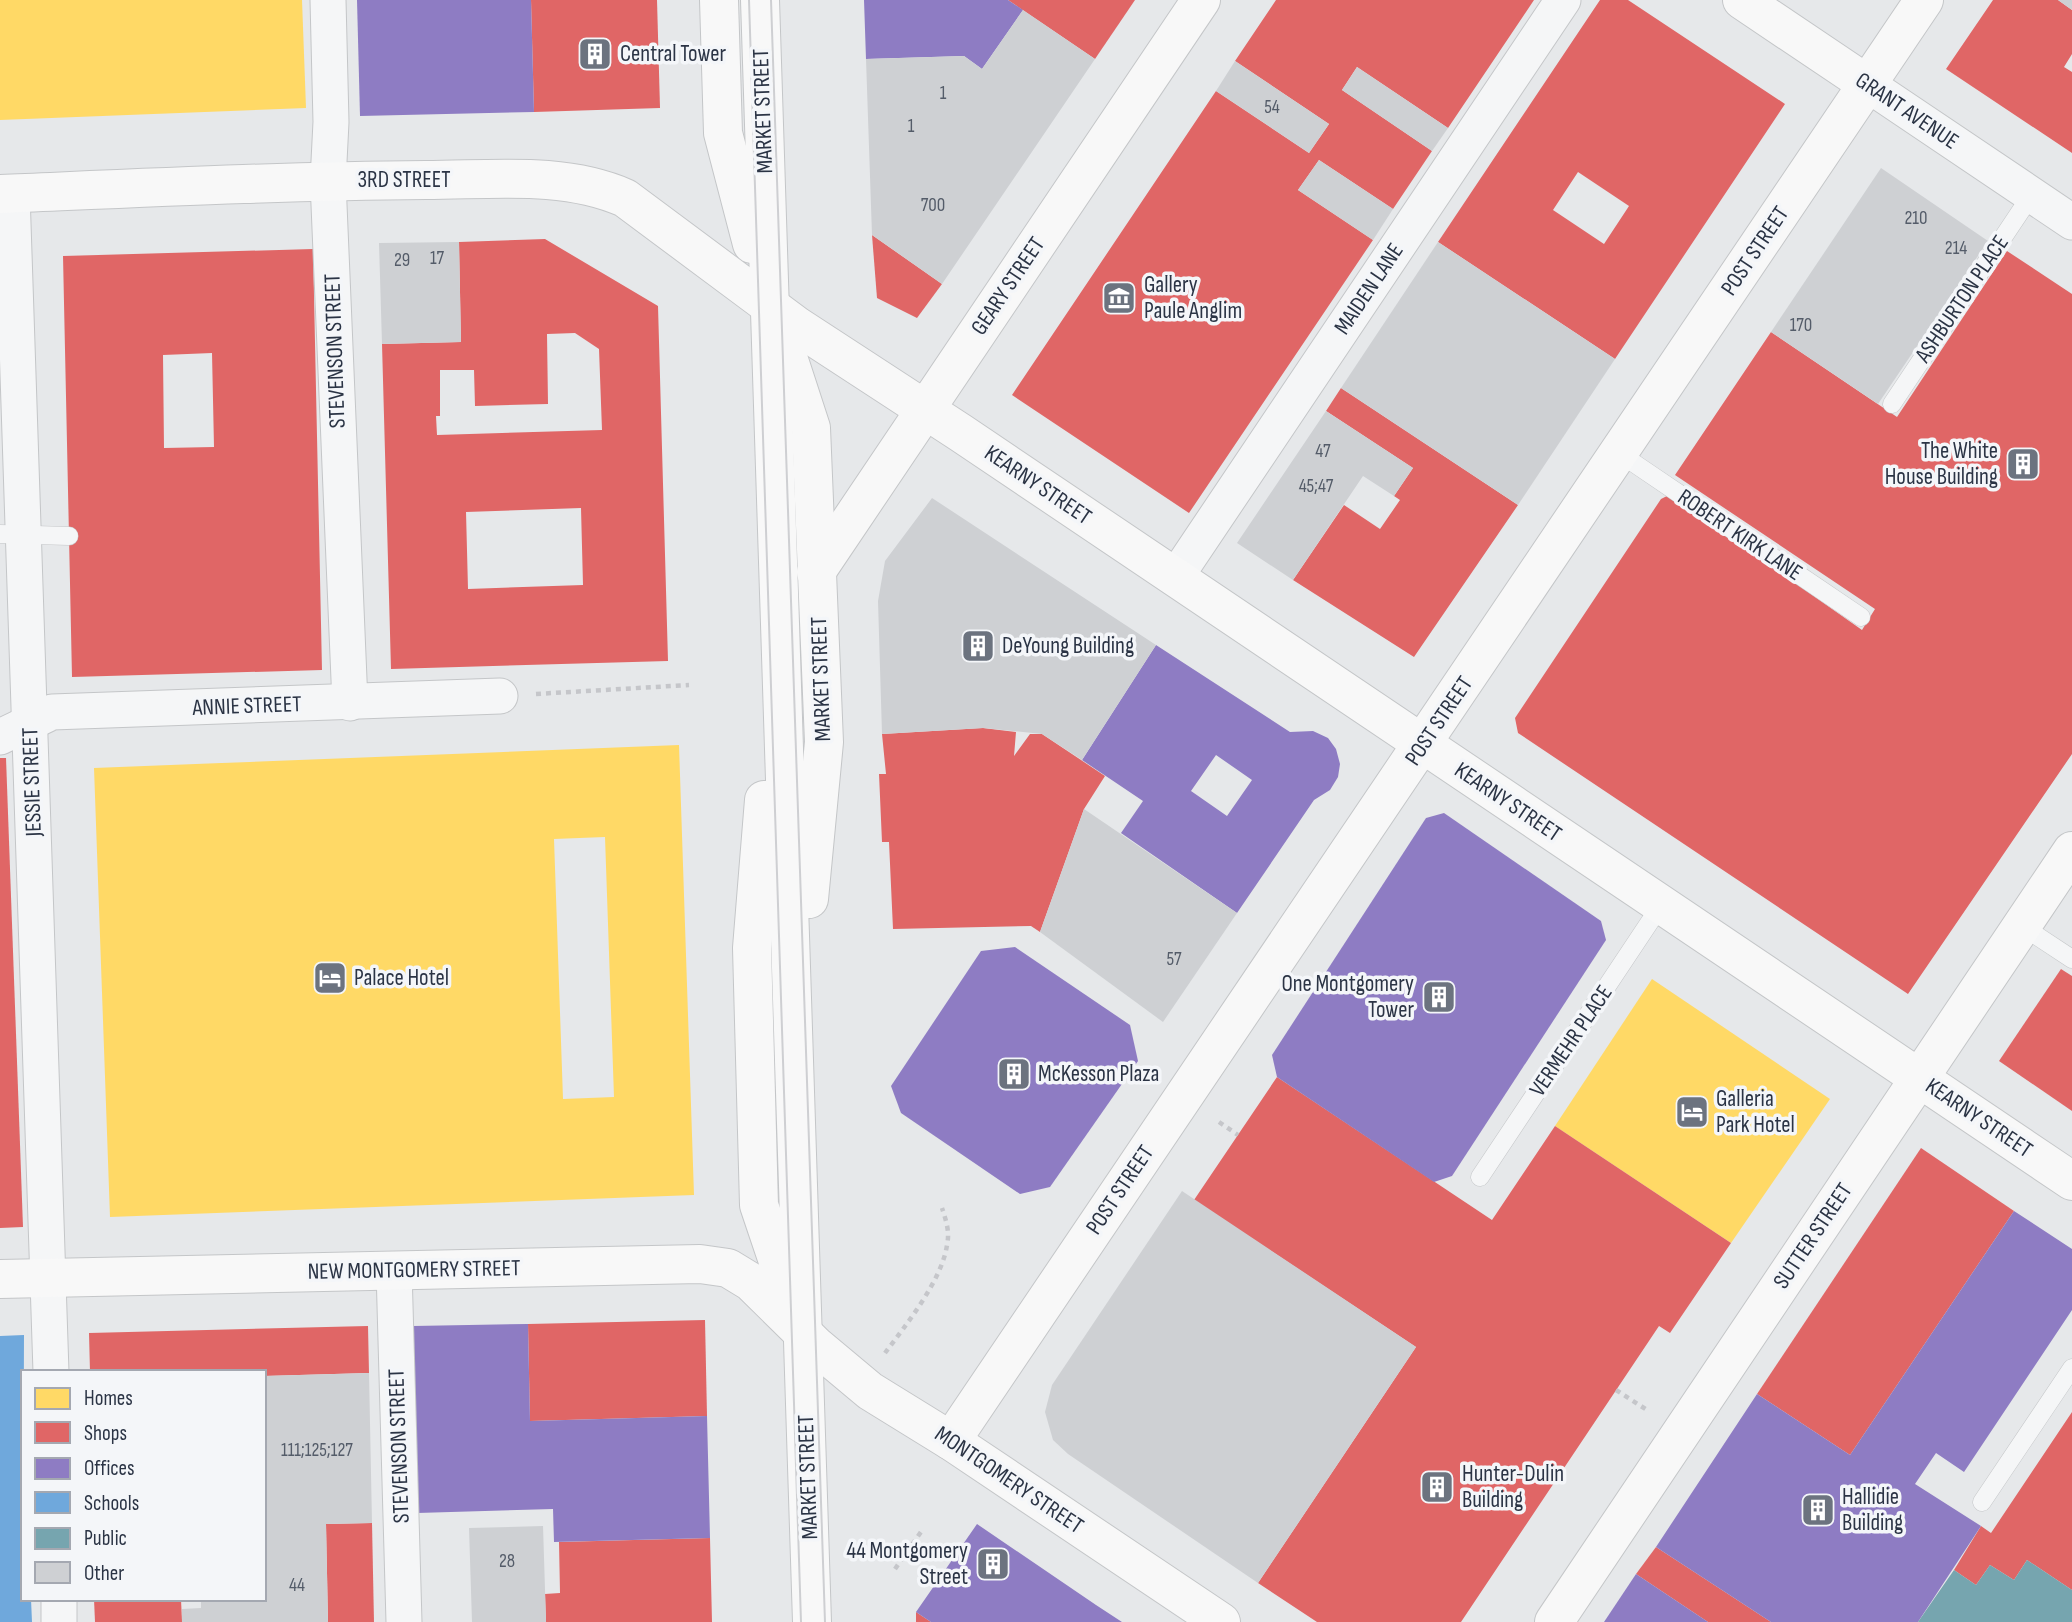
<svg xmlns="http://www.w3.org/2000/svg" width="2072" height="1622" font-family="'Sofia Sans Condensed',sans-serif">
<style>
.homes{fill:#ffd966;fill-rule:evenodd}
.shops{fill:#e06666;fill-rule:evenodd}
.offices{fill:#8e7cc3;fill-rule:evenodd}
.schools{fill:#6fa8dc}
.public{fill:#76a5af}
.building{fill:#ced0d3}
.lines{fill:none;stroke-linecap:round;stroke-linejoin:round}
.lane-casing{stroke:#c4c6c8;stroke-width:19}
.street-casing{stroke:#c4c6c8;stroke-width:37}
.secondary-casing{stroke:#c4c6c8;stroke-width:40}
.path{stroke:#c5c6ca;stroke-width:4.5;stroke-dasharray:5 5;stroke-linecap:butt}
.lane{stroke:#f5f6f7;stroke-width:18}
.street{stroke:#f5f6f7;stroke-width:35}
.secondary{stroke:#f8f8f8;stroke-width:38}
.tram{stroke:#cecfd2;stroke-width:2}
.labels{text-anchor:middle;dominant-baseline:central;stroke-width:7;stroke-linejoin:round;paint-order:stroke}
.number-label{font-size:19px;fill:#545c69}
.poi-label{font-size:23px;fill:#2b3445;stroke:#f4f6f9;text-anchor:start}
.street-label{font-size:23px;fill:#2b3445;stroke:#f4f6f9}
</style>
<rect width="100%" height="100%" fill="#e6e8ea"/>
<g class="homes">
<polygon points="0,0 302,0 306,108 0,120"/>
<path d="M679,745L694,1195L110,1217L94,768ZM605,837L614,1097L563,1099L554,839Z"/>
<polygon points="1652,979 1830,1099 1731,1243 1555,1126"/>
</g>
<g class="shops">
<polygon points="531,0 657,0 660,108 534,112"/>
<polygon points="1008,0 1135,0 1095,59"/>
<polygon points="1276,0 1534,0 1448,128 1357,67 1342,90 1432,151 1393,209 1319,160 1298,190 1373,240 1189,513 1012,395 1216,91 1309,153 1329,124 1235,61"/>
<path d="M1600,0H1628L1785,104L1615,359L1438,242ZM1578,172L1629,206L1604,244L1553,210Z"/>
<polygon points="1993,0 2058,0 2072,10 2072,54 2064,67 2072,72 2072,153 1946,69"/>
<polygon points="872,235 942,284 917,318 877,298"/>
<path d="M545,239L658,306L668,661L391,669L382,344L461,342L459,242ZM575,333L599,349L602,430L437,435L436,416H440V370H474L475,406L548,404L547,334ZM581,508L583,585L468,589L466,512Z"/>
<path d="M313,249L322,670L72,677L63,256ZM212,353L214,447L164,448L163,355Z"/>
<polygon points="2007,251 2072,294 2072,754 1908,994 1518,733 1515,718 1661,499 1667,496 1673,497 1862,630 1875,609 1675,475 1771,332 1897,417"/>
<polygon points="1341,388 1518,505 1414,657 1293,580 1344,505 1380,529 1400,500 1394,496 1413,468 1326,411"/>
<polygon points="983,728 1016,732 1014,756 1030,734 1042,734 1105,776 1084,809 1040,932 1031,926 893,929 889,842 882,842 879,774 886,774 882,734"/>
<polygon points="0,758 6,758 23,1227 0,1228"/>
<polygon points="2061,969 2072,976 2072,1111 1999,1061"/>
<polygon points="1277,1077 1492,1220 1555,1126 1731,1243 1670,1333 1659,1326 1461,1622 1317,1622 1258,1583 1416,1347 1194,1200"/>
<polygon points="1921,1148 2014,1211 1850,1455 1757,1394"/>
<polygon points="705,1320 707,1416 530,1421 528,1324"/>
<polygon points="368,1326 369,1373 264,1376 264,1372 90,1372 89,1333"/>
<polygon points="2072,1412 2072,1590 2027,1560 2014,1580 1990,1565 1976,1585 1954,1570 1981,1526 1991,1533"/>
<polygon points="372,1523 374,1622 328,1622 326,1524"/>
<polygon points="710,1538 712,1622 546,1622 545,1594 560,1593 559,1542"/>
<polygon points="1656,1547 1771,1622 1708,1622 1636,1574"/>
<polygon points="94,1599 181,1599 182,1622 95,1622"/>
<polygon points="916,1612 931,1622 916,1622"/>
</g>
<g class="offices">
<polygon points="357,0 531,0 534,112 360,116"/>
<polygon points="864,0 1008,0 1023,10 982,69 964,56 866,59"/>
<path d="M1156,645L1290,732L1313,731L1328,738L1336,749L1340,764L1338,777L1330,790L1314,800L1237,913L1121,833L1143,801L1082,760ZM1216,755L1252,780L1227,816L1191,791Z"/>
<polygon points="1444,813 1601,921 1606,940 1452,1176 1434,1182 1277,1077 1272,1055 1426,818"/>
<polygon points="1015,947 1130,1025 1138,1061 1050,1187 1020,1194 901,1113 891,1086 981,951"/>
<polygon points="2014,1211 2072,1249 2072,1310 1964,1472 1936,1453 1915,1484 1981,1526 1918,1622 1771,1622 1656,1547 1757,1394 1850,1455"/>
<polygon points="528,1324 530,1421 707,1416 710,1538 554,1542 553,1509 417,1513 413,1326"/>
<polygon points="977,1524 1096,1605 1122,1622 931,1622 916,1612"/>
<polygon points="1636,1574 1708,1622 1604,1622"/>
</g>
<polygon class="schools" points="24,1335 23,1599 31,1599 32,1622 0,1622 0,1336"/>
<polygon class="public" points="2027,1560 2072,1590 2072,1622 1918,1622 1954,1570 1976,1585 1990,1565 2014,1580"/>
<g class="building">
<polygon points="2058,0 2072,0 2072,10"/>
<polygon points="1023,10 1095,59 942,284 872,235 866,59 964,56 982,69"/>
<polygon points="1235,61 1329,124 1309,153 1216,91"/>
<polygon points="1357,67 1448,128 1432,151 1342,90"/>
<polygon points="1319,160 1393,209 1373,240 1298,190"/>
<polygon points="1881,168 1988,241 1878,404 1771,332"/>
<polygon points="459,242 461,342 382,344 379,243"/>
<polygon points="1438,242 1615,359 1518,505 1341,388"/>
<polygon points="1326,411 1413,468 1394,496 1363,476 1293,580 1237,543"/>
<polygon points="932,498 1156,645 1082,760 1042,734 983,728 882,734 878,601 885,561"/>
<polygon points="1084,809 1237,913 1163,1022 1040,932"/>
<polygon points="1182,1191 1416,1347 1258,1583 1068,1454 1053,1440 1045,1412 1052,1385"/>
<polygon points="369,1373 372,1523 326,1524 328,1622 182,1622 182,1609 201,1608 201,1601 264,1599 264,1376"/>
<polygon points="543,1526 546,1622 472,1622 469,1528"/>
</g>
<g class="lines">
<defs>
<g id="lane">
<polyline points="1892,404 2032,194"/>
<polyline points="1619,453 1861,617"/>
<polyline points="0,534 69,536"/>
<polyline points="2022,926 2072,959"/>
<polyline points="1480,1177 1661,905"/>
<polyline points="1982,1502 2072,1368"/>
</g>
<g id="street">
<polyline points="328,0 331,122 328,181 350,703"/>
<polyline points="1867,84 2072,222"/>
<polyline points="12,193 51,1372"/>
<polyline points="1175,578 1563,0"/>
<polyline points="0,737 52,712 500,696"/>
<polyline points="394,1270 404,1622"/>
<polyline points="59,1599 59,1622"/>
</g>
<g id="secondary">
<polyline points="719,0 723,133 752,244"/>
<polyline points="760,0 812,1622"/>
<polyline points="1742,0 1867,84"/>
<path d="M0,194C142,188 284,181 426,180C492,180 564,171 625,198L797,326L961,433L2072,1181"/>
<polyline points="784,345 811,428 824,742 809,899"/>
<polyline points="816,572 1201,0"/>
<polyline points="764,800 752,948 759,1205 789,1294"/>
<polyline points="0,1279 700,1264 728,1268 751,1282 815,1345 870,1391 951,1441 1221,1622"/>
<polyline points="951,1441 1924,0"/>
<polyline points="1554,1622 2072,851"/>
</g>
</defs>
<use href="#lane" class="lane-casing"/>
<use href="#street" class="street-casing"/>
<use href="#secondary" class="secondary-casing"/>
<g class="path">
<polyline points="536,694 689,685"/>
<polyline points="1219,1122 1238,1135"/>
<path d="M885,1353C906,1325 942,1280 947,1245C950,1232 946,1220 942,1208"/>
<polyline points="1616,1390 1647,1410"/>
<polyline points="895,1569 923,1529"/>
</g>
<use href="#lane" class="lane"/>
<use href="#street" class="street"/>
<use href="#secondary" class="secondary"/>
<g class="tram">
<polyline points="749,0 801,1622"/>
<polyline points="771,0 825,1622"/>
</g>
</g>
<defs>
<symbol id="building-square" viewBox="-11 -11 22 22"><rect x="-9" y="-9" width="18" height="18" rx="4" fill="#6c737f" stroke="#f4f6f9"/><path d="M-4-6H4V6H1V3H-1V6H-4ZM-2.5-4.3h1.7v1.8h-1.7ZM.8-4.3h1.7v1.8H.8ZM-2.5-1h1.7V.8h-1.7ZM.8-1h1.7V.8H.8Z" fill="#fff"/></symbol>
<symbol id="museum-square" viewBox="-11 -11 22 22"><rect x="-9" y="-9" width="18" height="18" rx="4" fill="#6c737f" stroke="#f4f6f9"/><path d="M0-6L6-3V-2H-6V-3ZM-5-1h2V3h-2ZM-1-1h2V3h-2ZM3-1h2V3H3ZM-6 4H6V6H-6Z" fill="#fff"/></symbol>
<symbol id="hotel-square" viewBox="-11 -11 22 22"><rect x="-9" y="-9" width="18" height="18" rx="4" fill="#6c737f" stroke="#f4f6f9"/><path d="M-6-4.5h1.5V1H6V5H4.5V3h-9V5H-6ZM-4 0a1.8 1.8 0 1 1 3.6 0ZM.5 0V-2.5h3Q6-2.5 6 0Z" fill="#fff"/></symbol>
</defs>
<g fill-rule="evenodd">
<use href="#building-square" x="576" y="35" width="38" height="38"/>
<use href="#museum-square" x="1100" y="279" width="38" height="38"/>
<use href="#building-square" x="2004" y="445" width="38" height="38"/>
<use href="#building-square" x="959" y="627" width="38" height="38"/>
<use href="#hotel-square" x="311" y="959" width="38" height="38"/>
<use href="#building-square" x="1420" y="978" width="38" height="38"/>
<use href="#building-square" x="995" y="1055" width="38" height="38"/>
<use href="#hotel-square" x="1673" y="1093" width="38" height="38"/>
<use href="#building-square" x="1418" y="1468" width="38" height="38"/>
<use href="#building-square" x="1799" y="1491" width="38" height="38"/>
<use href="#building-square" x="974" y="1545" width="38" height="38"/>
</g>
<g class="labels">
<g class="number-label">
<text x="943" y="93">1</text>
<text x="1272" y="107">54</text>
<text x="911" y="126">1</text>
<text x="933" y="205">700</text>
<text x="1916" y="218">210</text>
<text x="1956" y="248">214</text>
<text x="437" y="258">17</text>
<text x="402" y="260">29</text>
<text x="1801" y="325">170</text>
<text x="1323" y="451">47</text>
<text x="1316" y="486">45;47</text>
<text x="1174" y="959">57</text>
<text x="317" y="1450">111;125;127</text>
<text x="507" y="1561">28</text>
<text x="297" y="1585">44</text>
</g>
<g class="poi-label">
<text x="620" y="54">Central Tower</text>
<text x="1144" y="285">Gallery<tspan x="1144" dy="26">Paule Anglim</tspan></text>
<text x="1998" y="451" text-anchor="end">The White<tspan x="1998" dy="26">House Building</tspan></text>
<text x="1002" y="646">DeYoung Building</text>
<text x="354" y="978">Palace Hotel</text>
<text x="1414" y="984" text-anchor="end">One Montgomery<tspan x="1414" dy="26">Tower</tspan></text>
<text x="1038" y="1074">McKesson Plaza</text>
<text x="1716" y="1099">Galleria<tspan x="1716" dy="26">Park Hotel</tspan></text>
<text x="1462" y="1474">Hunter-Dulin<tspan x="1462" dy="26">Building</tspan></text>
<text x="1842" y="1497">Hallidie<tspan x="1842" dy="26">Building</tspan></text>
<text x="968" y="1551" text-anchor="end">44 Montgomery<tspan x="968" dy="26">Street</tspan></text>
</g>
<g class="street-label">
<text transform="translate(763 111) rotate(-92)">MARKET STREET</text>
<text transform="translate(1907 111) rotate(34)">GRANT AVENUE</text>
<text x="404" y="180">3RD STREET</text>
<text transform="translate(1755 251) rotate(-56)">POST STREET</text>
<text transform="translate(1008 286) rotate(-56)">GEARY STREET</text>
<text transform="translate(1369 289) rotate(-56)">MAIDEN LANE</text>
<text transform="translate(1962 299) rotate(-56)">ASHBURTON PLACE</text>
<text transform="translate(335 351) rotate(-92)">STEVENSON STREET</text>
<text transform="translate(1038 485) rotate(34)">KEARNY STREET</text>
<text transform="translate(1740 535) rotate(34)">ROBERT KIRK LANE</text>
<text transform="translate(821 679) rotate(-92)">MARKET STREET</text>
<text transform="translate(247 706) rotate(-2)">ANNIE STREET</text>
<text transform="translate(1439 721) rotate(-56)">POST STREET</text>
<text transform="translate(32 782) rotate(-92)">JESSIE STREET</text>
<text transform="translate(1508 802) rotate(34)">KEARNY STREET</text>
<text transform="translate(1571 1041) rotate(-56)">VERMEHR PLACE</text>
<text transform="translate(1979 1118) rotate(34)">KEARNY STREET</text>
<text transform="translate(1120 1190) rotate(-56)">POST STREET</text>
<text transform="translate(1813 1236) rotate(-56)">SUTTER STREET</text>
<text transform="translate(414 1270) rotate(-1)">NEW MONTGOMERY STREET</text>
<text transform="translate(399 1446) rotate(-92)">STEVENSON STREET</text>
<text transform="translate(808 1477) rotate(-92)">MARKET STREET</text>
<text transform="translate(1009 1480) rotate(34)">MONTGOMERY STREET</text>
</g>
</g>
<rect x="21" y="1370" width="245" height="231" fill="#f4f6f9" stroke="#a4a8b1" stroke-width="2"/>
<rect x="35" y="1388" width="35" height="21" fill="#ffd966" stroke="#a4a8b1" stroke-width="2"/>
<text x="84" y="1405" font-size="21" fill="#2b3445">Homes</text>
<rect x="35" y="1422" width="35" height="21" fill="#e06666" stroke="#a4a8b1" stroke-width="2"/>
<text x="84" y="1440" font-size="21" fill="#2b3445">Shops</text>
<rect x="35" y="1458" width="35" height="21" fill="#8e7cc3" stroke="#a4a8b1" stroke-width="2"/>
<text x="84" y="1475" font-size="21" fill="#2b3445">Offices</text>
<rect x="35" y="1492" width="35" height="21" fill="#6fa8dc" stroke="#a4a8b1" stroke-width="2"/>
<text x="84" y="1510" font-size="21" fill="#2b3445">Schools</text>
<rect x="35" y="1528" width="35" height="21" fill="#76a5af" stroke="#a4a8b1" stroke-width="2"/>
<text x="84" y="1545" font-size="21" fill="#2b3445">Public</text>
<rect x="35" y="1562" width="35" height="21" fill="#ced0d3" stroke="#a4a8b1" stroke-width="2"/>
<text x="84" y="1580" font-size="21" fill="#2b3445">Other</text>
</svg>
